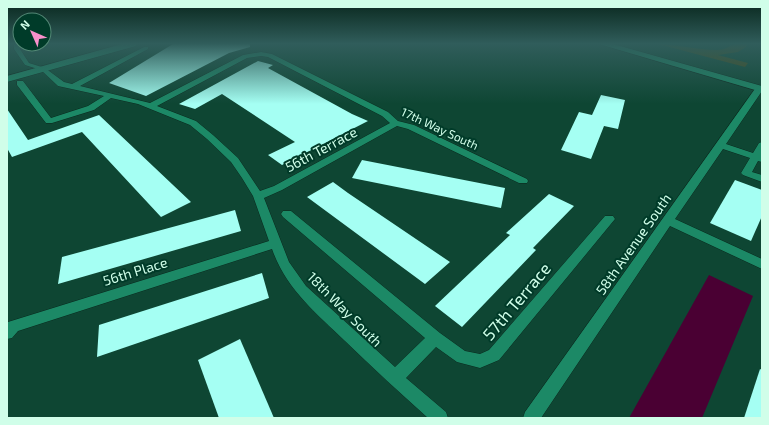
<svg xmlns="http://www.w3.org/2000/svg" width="769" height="425" font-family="'Exo 2',sans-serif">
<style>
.green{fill:#4d4a14}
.water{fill:#4a0033}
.building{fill:#a5fff3}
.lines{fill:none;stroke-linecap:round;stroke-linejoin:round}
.minor-casing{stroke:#09291d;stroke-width:1}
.tertiary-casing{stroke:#09291d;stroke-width:1}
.secondary-casing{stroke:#09291d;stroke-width:1}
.minor{fill:#1c8966;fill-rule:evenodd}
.tertiary{fill:#1c8966;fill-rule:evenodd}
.secondary{fill:#1c8966;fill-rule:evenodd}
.labels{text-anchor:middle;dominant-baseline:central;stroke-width:4;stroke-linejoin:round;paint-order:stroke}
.far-street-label{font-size:12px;fill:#d0fee9;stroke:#003b29}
.street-label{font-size:14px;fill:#d0fee9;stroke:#003b29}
.near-street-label{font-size:17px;fill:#d0fee9;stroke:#003b29}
</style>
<rect width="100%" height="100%" fill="#0e4633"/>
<path class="green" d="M658,44C678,44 696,50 717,50C724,50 728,47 734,44C737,43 743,44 747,44L746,47L738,52L718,55L748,63L745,67Z"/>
<polygon class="water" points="709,275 753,296 702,418 629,418"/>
<g class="building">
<polygon points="173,44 250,44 250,47 229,53 146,96 109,83"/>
<polygon points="258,61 273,65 268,68 352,114 368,121 282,165 268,155 295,142 222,94 195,109 179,104"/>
<polygon points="601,95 625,100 618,129 604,126 591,159 561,150 579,112 592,115"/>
<polygon points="7,109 28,140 99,115 191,202 161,217 82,132 12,157 7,148"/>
<polygon points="362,160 505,188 501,208 352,178"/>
<polygon points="735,180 762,190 762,216 751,241 710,223"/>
<polygon points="333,182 348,193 450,262 425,284 307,197"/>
<polygon points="549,194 574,206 533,248 536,250 462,327 435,306 510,235 506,233"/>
<polygon points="235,210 241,231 58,284 62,257"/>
<polygon points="262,273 269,298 97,357 99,325"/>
<polygon points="240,339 274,418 219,418 198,360"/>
<polygon points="760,369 762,370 762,418 744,418"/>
</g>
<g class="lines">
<defs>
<g id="minor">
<path d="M14,44H20V49L29,63L45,68L64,82L72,84L144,47H148V49L80,86L150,103L243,55L261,52L272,54L388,112L398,121L414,125L527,179L528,181L527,183H519L408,129L397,126L282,190L264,198L289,262L306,286L395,367L425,338L283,217L281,214L283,211H291L440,333L465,351L480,354L489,350L605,216H613L615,219L499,360L480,368L457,362L436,347L406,378L446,412L448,418H428C400,393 372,367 345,341C316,313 286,289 272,249L18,331L12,338L7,339L8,322L269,241L253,196L242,178L231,162L207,139L190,125L138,104L111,98L94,110L52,123H46L17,85V81H23L51,118L88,106L104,96L58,86L41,70L25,65L14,49ZM261,56L268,57L382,116L390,123L274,186L260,191L238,158L213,135L196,121L157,106L247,58Z"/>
<polygon points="757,86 762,86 762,91 726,144 753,153 759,143 762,142 761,156 762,156 762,162 758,161 752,172 762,175 762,182 743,175 741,173 750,158 723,149 675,219 762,259 762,269 670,226 541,418 523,418 525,412"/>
</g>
<polygon id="tertiary" points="599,44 613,44 762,86 762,92"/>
<polygon id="secondary" points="122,44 137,44 136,46 7,82 7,76"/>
</defs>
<use href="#minor" class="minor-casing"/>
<use href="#tertiary" class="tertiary-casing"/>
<use href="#secondary" class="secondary-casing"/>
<use href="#minor" class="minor"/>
<use href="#tertiary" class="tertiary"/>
<use href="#secondary" class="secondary"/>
</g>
<linearGradient id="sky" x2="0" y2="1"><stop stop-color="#08261c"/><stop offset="0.42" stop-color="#305d5b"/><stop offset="1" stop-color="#305d5b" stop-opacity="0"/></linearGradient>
<rect width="769" height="104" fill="url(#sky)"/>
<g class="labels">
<g class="far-street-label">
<text transform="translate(440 128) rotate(25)">17th Way South</text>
</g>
<g class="street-label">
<text transform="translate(321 149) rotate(-28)">56th Terrace</text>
<text transform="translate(633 244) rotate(-55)">58th Avenue South</text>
<text transform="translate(135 271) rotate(-17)">56th Place</text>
<text transform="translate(345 309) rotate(45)">18th Way South</text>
</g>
<g class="near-street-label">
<text transform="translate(516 301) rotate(-50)">57th Terrace</text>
</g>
</g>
<rect width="769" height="425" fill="none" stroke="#d0fee9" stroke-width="16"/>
<g transform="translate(32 32) rotate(315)"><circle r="19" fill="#003b29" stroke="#538976"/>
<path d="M0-3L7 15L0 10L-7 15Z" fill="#f890cb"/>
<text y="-6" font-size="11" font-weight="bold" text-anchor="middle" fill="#d0fee9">N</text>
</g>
</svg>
